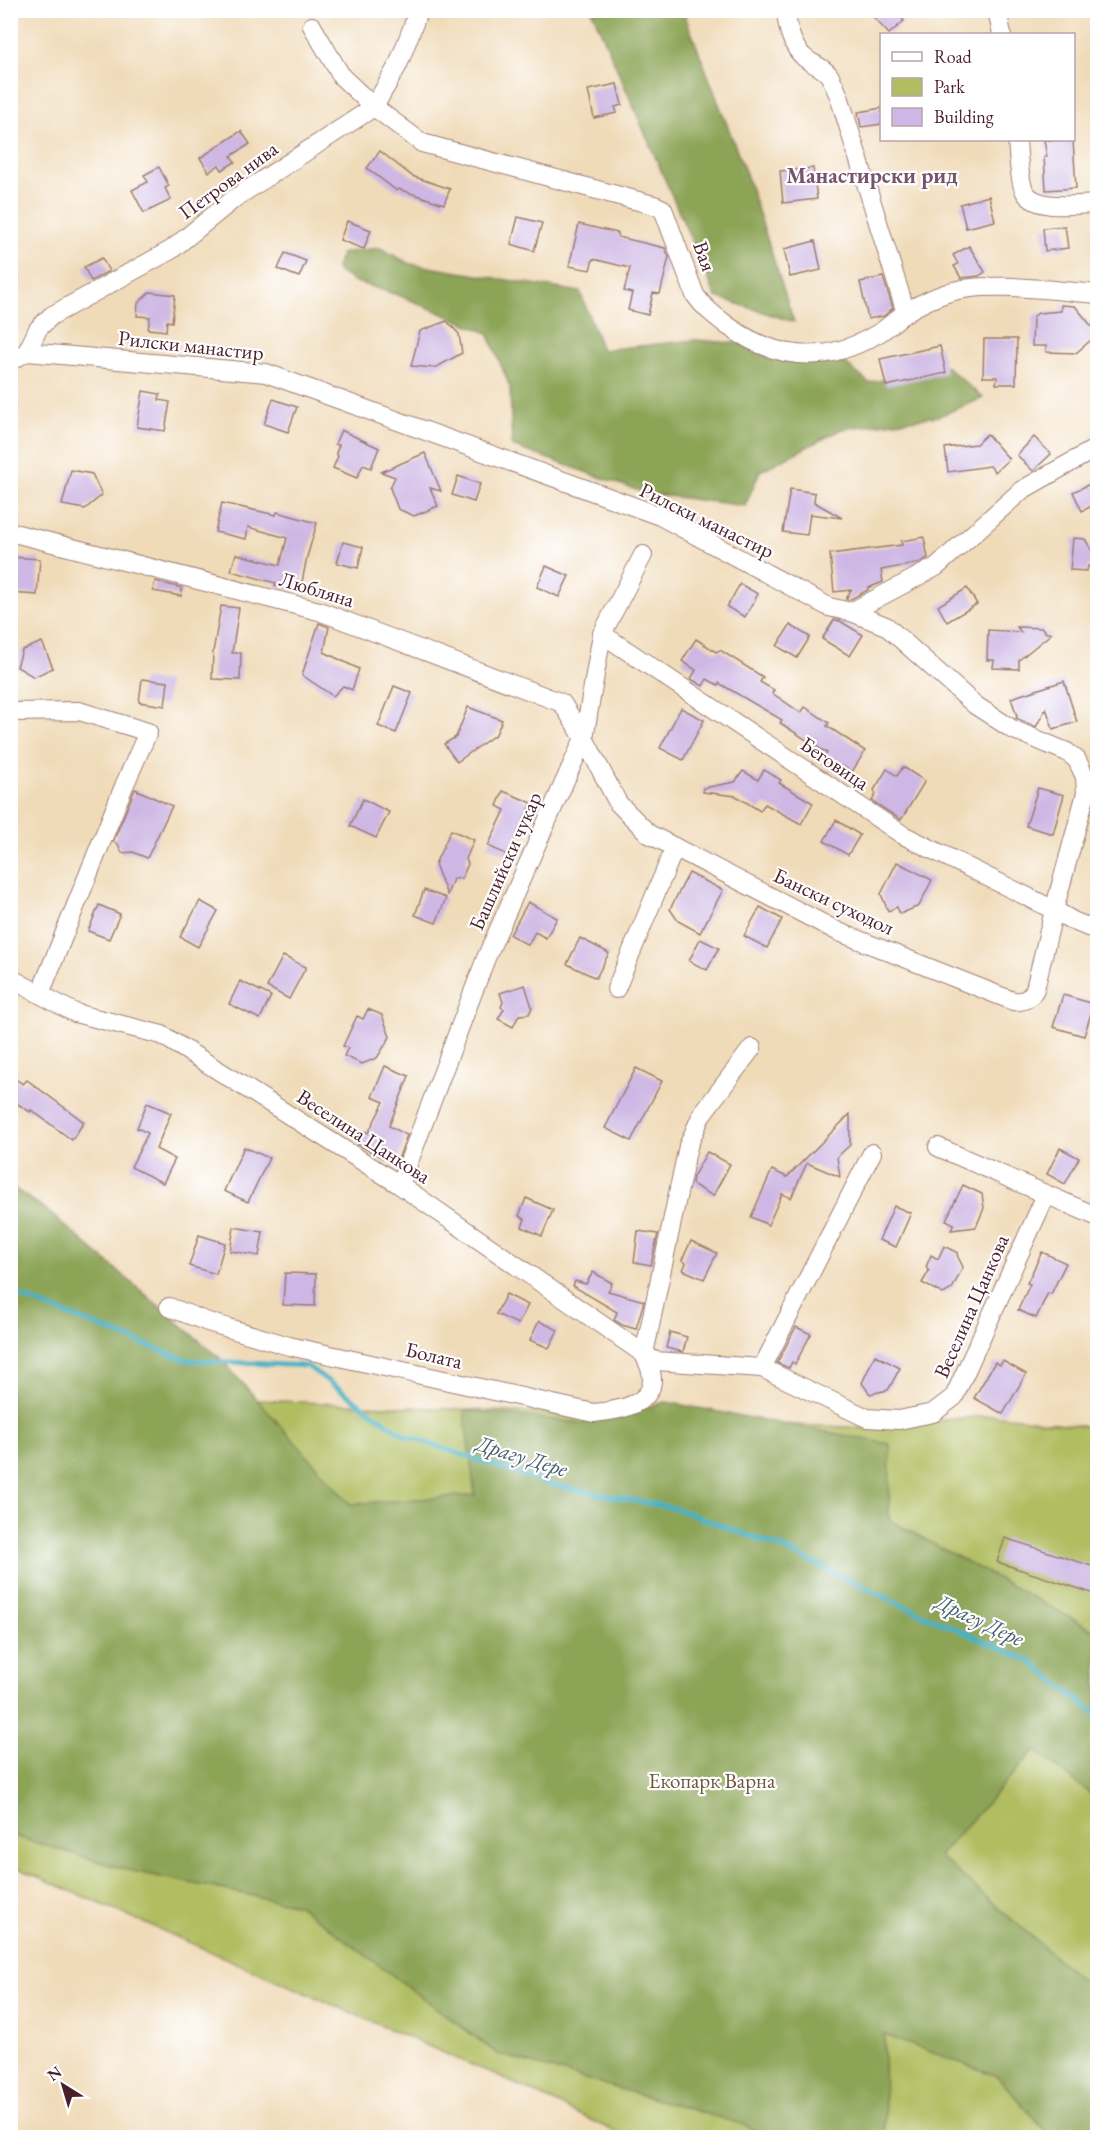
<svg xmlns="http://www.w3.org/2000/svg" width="1108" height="2148" font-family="'EB Garamond',serif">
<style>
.green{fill:#b0bd60;stroke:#7d6e46;stroke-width:1.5}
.forest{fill:#8ca456;stroke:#6b6240;stroke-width:1.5}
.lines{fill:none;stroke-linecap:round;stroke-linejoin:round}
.stream{stroke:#46b1c4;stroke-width:5}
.building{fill:#ceb7e4}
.minor-casing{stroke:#9d7d72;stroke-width:20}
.minor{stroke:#fff;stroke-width:18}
.labels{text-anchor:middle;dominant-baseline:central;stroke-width:4.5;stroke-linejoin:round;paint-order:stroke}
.street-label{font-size:21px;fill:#4a1f2b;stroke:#fff}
.park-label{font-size:21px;fill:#6e563e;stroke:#fff}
.neighbourhood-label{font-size:22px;font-weight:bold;fill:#78546c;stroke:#fff}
.water-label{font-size:22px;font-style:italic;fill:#486170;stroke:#fff}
</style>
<rect width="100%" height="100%" fill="#fff"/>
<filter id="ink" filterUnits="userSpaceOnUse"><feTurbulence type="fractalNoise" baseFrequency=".0167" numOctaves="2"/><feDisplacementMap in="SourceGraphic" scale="12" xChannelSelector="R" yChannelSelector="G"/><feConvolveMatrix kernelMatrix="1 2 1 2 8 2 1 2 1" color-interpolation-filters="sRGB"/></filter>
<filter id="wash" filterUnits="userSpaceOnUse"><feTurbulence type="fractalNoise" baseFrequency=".008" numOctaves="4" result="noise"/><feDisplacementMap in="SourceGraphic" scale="24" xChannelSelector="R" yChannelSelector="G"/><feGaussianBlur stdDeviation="1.35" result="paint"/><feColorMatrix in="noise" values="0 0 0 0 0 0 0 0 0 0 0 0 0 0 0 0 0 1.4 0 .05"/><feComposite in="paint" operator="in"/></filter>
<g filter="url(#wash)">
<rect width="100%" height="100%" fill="#f0dbb9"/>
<polygon class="green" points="214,1398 866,1428 992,1415 1097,1428 1097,2137 626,2137 520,2086 11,1865 10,1555"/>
<g class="forest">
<polygon points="592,11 683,11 746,174 794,322 716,297"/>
<polygon points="380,248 410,264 580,292 602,350 696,340 830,351 869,383 946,366 983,398 939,416 842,429 760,471 745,506 645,493 512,446 510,387 488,333 401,296 353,281 336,270 341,254 354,251"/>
<polygon points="10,1186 44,1208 221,1359 350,1504 475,1495 464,1410 582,1423 666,1402 890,1444 889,1520 1097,1632 1097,1799 1035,1750 939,1856 1085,1983 1097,2014 1097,2137 1059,2138 1049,2135 997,2076 884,2035 885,2137 764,2137 745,2125 498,2054 298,1905 127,1870 11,1835"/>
</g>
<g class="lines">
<polyline class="stream" points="10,1290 24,1298 186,1360 307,1366 404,1435 552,1485 674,1508 780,1547 906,1607 1030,1661 1098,1716"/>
</g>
<g id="blocks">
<g class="building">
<polygon points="867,10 894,10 904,21 889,34"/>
<polygon points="617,84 622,105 615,107 617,113 594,118 588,90"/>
<polygon points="882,108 882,124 861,127 858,112"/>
<polygon points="241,131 250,144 231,156 235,162 222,170 219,165 209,172 200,158"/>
<polygon points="1044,140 1073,140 1076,188 1046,190 1044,157 1047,157"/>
<polygon points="380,151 412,176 450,189 444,204 398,189 397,191 367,168"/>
<polygon points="159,167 169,186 165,188 171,200 144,213 132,190 148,182 144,175"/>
<polygon points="813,168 817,199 783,203 780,171"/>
<polygon points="989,196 995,221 966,228 960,204"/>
<polygon points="518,217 542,223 534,251 511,244"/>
<polygon points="347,221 371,230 364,249 340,240"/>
<polygon points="579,224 618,233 618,237 665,248 669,257 660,294 653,293 648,315 628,310 632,293 624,291 630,268 593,259 590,270 569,266"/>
<polygon points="1065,226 1068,248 1045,251 1043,228"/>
<polygon points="815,241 821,270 790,277 784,249"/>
<polygon points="969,246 985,272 979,276 961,278 954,266 958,264 953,255"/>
<polygon points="285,253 306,261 299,277 278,269"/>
<polygon points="102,258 109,271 91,281 84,267"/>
<polygon points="883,277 893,308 884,316 868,319 860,282"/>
<polygon points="150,292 175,295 172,322 167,321 166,331 148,329 150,317 137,316 138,303"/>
<polygon points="1061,305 1075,306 1098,334 1076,353 1046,352 1046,346 1032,346 1033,317 1038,313 1061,311"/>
<polygon points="447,321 459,334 462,353 435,368 411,366 420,331"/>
<polygon points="984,339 1017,339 1016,384 996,384 997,377 983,377"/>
<polygon points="940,346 946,373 886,386 880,359"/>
<polygon points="143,391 160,394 159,400 170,402 165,431 137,427"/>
<polygon points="273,399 297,407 288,432 264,424"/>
<polygon points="341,430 379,448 371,468 363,465 357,478 333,468 338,456 336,453 339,445 335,444"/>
<polygon points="987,434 1009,459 995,472 990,466 948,472 945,448 976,444"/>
<polygon points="1034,437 1051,454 1033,471 1017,455"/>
<polygon points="425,453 441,491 430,488 438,506 414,516 398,509 390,488 395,477 381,472"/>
<polygon points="71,470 92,474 102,495 85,509 62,505"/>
<polygon points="458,476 480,484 474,502 452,495"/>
<polygon points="1098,480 1098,503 1082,511 1073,492"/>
<polygon points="790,489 815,493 814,502 842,518 810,514 807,535 783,532"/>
<polygon points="222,503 276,515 277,512 317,523 307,557 300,592 275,586 276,583 231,571 236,554 280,565 287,538 248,527 246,539 215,532"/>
<polygon points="924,537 928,558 919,563 881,570 883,582 868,588 868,590 849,600 846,599 851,590 834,592 830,554 902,545 901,541"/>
<polygon points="1073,538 1085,539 1098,561 1098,564 1088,566 1087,571 1070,570"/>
<polygon points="343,542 363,547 358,568 337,563"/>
<polygon points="10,557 40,559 37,595 10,593"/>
<polygon points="546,566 569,576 559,597 537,587"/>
<polygon points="155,581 182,588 181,596 153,591"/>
<polygon points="740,584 758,594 745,617 727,607"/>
<polygon points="967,588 977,604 947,622 938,606"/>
<polygon points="221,606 239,608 232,653 241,653 240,680 212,679 213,652"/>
<polygon points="834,620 840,621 863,635 850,656 822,639"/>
<polygon points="319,623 329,627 324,652 359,669 352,690 343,686 333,696 302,675"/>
<polygon points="790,625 810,637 797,658 777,646"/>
<polygon points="1017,627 1042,628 1046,633 1052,633 1019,660 1019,669 993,668 994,660 987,660 988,630 1021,632"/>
<polygon points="696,639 716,652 720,650 763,677 760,682 774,690 772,693 801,713 805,707 829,723 827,726 865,751 852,772 842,766 838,773 821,762 827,753 780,723 782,720 719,683 718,685 707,679 703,686 691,679 696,670 682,661"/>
<polygon points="42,642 53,668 34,677 17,667 22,650"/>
<polygon points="142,679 168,682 165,706 139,702"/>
<polygon points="1064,681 1077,722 1053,729 1046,708 1036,727 1016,718 1017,716 1011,698"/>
<polygon points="394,686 412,693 396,733 378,726"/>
<polygon points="468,707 502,720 496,734 457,762 444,744 456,737"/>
<polygon points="681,708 704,720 683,760 660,748"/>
<polygon points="903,767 925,781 901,820 872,801 876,794 874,790 887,769 897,776"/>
<polygon points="764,770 781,780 779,783 813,803 801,824 765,804 760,811 736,796 703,792 703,788 735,782 743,771 758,780"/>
<polygon points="1038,788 1064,795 1053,834 1026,826"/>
<polygon points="135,789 172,806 147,858 133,852 122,853 118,844 113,842"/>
<polygon points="503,791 532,803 508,855 488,846 505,810 497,806"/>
<polygon points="363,799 389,812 376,838 350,826"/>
<polygon points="836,820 860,835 848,855 824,841"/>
<polygon points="451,830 474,840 466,859 468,864 462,878 453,879 447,895 435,864"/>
<polygon points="897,862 932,880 919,906 900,914 897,907 888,911 881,894"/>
<polygon points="689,873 723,890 700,933 678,921 670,909"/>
<polygon points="424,890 446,898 436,923 415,915"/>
<polygon points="200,901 218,911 198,947 180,937"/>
<polygon points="528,902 557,918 546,938 535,932 528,945 510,935"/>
<polygon points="99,905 120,914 109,939 88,931"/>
<polygon points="760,907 782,919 767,948 744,936"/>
<polygon points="580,938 609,953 596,978 567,964"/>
<polygon points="700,939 719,948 707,970 689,961"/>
<polygon points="283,956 306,967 289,999 267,987"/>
<polygon points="240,981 271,996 260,1019 229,1004"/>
<polygon points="525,985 532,1007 529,1014 519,1015 513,1027 498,1019 504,1009 501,1007 503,1002 500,993"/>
<polygon points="1063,995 1094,1004 1084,1036 1053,1027"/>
<polygon points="368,1009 382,1015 390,1037 377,1058 362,1064 344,1056 348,1048 343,1046 357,1016 363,1019"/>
<polygon points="385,1066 409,1076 389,1126 407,1135 396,1165 358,1145 365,1131 368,1133 384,1102 372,1097"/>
<polygon points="636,1068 662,1081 631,1141 605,1128"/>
<polygon points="10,1075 23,1084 27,1080 84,1122 72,1140 31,1110 30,1112 10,1099"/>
<polygon points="147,1103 171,1113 156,1149 175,1159 163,1183 131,1167 148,1133 137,1128"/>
<polygon points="850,1114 850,1145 837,1157 840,1177 807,1163 791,1198 782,1194 768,1225 751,1217 772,1170 787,1177"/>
<polygon points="244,1147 269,1158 248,1202 224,1191"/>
<polygon points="1060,1148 1079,1158 1065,1184 1047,1174"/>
<polygon points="707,1152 730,1164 713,1196 692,1184 693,1177"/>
<polygon points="963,1185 982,1194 984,1208 976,1227 951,1230 954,1224 946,1220"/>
<polygon points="526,1198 553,1210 542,1236 522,1227 525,1219 519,1216"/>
<polygon points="894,1206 911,1213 896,1247 879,1240"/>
<polygon points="234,1227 263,1232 259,1256 230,1251"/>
<polygon points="638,1231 658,1234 651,1265 634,1262"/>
<polygon points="199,1235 225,1243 216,1274 189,1266"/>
<polygon points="691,1241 717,1253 704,1279 683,1270 686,1263 682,1260"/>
<polygon points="944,1246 958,1253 957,1255 963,1267 952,1289 943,1294 922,1283 929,1271 926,1267 931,1255 938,1259"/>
<polygon points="1042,1252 1066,1263 1051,1294 1048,1293 1036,1318 1018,1310 1030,1284 1027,1283"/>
<polygon points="593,1272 612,1283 608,1291 644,1301 636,1329 622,1325 614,1320 617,1312 573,1286 575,1281 586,1284"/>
<polygon points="285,1273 316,1274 315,1306 283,1305"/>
<polygon points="506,1294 528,1305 518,1324 496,1314"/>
<polygon points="539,1321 558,1330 549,1348 530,1340"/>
<polygon points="796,1327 811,1334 795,1364 792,1362 789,1368 777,1363"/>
<polygon points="670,1332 687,1337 683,1352 666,1348"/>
<polygon points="875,1355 900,1368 888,1390 870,1394 862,1383"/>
<polygon points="1003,1361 1026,1374 1003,1414 974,1398 995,1362 1000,1365"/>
<polygon points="1005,1538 1098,1568 1098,1595 997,1562"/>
</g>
</g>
</g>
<g filter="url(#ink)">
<use href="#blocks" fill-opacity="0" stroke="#9d7d72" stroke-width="1.5"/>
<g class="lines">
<defs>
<g id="minor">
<path d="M786,10C787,27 792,48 805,58C812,64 823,67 829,75C833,81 836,90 839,96L906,313"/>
<polyline points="997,10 1002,34"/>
<path d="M312,26L342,77L374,107L422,143L657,206L663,209L695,295C704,308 715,316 728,326C776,360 825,365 877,334C888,328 896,319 906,312C918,305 934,297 947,293C985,280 1056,291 1098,294"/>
<path d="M1017,140C1018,152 1019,180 1024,190C1034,212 1077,204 1098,204"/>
<polyline points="27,352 38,329 51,316 171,250 235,198 374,107 398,65 419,10"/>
<polyline points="10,361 27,352 266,373 660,516 829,607 851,612 886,626 975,705 1012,729 1067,752 1077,760 1085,777 1086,793 1054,910 1073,921 1098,931"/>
<path d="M10,532L319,611L562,703L584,738L618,803L649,834L839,932L1013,1001C1024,1002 1030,999 1035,989L1054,910L903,835L602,634"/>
<polyline points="851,612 936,567 1022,490 1098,447"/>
<polyline points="10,712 79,711 148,732 124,786 40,994"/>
<polyline points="10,978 75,1013 162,1035 400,1185 644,1354 688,1146 702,1114 752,1048"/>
<polyline points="616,989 675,847"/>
<polyline points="938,1147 1098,1217"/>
<polyline points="400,1185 486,958 584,738 602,634 643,555"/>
<path d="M169,1307L208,1322L289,1346L594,1413C616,1411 659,1405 651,1372C650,1366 646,1360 644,1354"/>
<polyline points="644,1354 655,1361 762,1368 867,1418 899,1420 933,1413 954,1397 1046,1195"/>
<polyline points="762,1368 872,1153"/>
</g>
</defs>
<use href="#minor" class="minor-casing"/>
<use href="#minor" class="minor"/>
</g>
</g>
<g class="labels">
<g class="street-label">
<text transform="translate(228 180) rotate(-36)">Петрова нива</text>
<text transform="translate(705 256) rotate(70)">Вая</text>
<text transform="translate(191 345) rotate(6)">Рилски манастир</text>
<text transform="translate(707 520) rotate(26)">Рилски манастир</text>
<text transform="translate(317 589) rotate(17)">Любляна</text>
<text transform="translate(835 763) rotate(34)">Беговица</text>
<text transform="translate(505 861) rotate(-66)">Башлийски чукар</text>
<text transform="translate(834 901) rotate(25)">Бански суходол</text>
<text transform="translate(364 1136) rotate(33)">Веселина Цанкова</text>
<text transform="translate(971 1306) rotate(-66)">Веселина Цанкова</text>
<text transform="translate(434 1355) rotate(13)">Болата</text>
</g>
<g class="park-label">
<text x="712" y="1780">Екопарк Варна</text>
</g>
<g class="neighbourhood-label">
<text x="872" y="175">Манастирски рид</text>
</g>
<g class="water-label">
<text transform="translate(522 1456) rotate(17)">Драгу Дере</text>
<text transform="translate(980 1620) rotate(25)">Драгу Дере</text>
</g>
</g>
<rect width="1108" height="2148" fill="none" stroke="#fff" stroke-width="36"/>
<rect x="880" y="33" width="195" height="108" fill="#ffffff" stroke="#b7a5aa" stroke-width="1.5"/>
<rect x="892" y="52" width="30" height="9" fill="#ffffff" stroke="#b7a5aa" stroke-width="1.5"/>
<text x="934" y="63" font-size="18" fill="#4a1f2b">Road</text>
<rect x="892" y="78" width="30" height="18" fill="#b0bd60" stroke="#b7a5aa" stroke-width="1.5"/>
<text x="934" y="93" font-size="18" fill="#4a1f2b">Park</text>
<rect x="892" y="108" width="30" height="18" fill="#ceb7e4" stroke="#b7a5aa" stroke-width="1.5"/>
<text x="934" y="123" font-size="18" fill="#4a1f2b">Building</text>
<g transform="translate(63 2085) rotate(323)" stroke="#ffffff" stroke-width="4.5" paint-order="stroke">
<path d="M0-4.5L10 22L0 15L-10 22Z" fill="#4a1f2b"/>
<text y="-9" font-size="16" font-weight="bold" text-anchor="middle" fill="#4a1f2b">N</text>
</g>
</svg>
